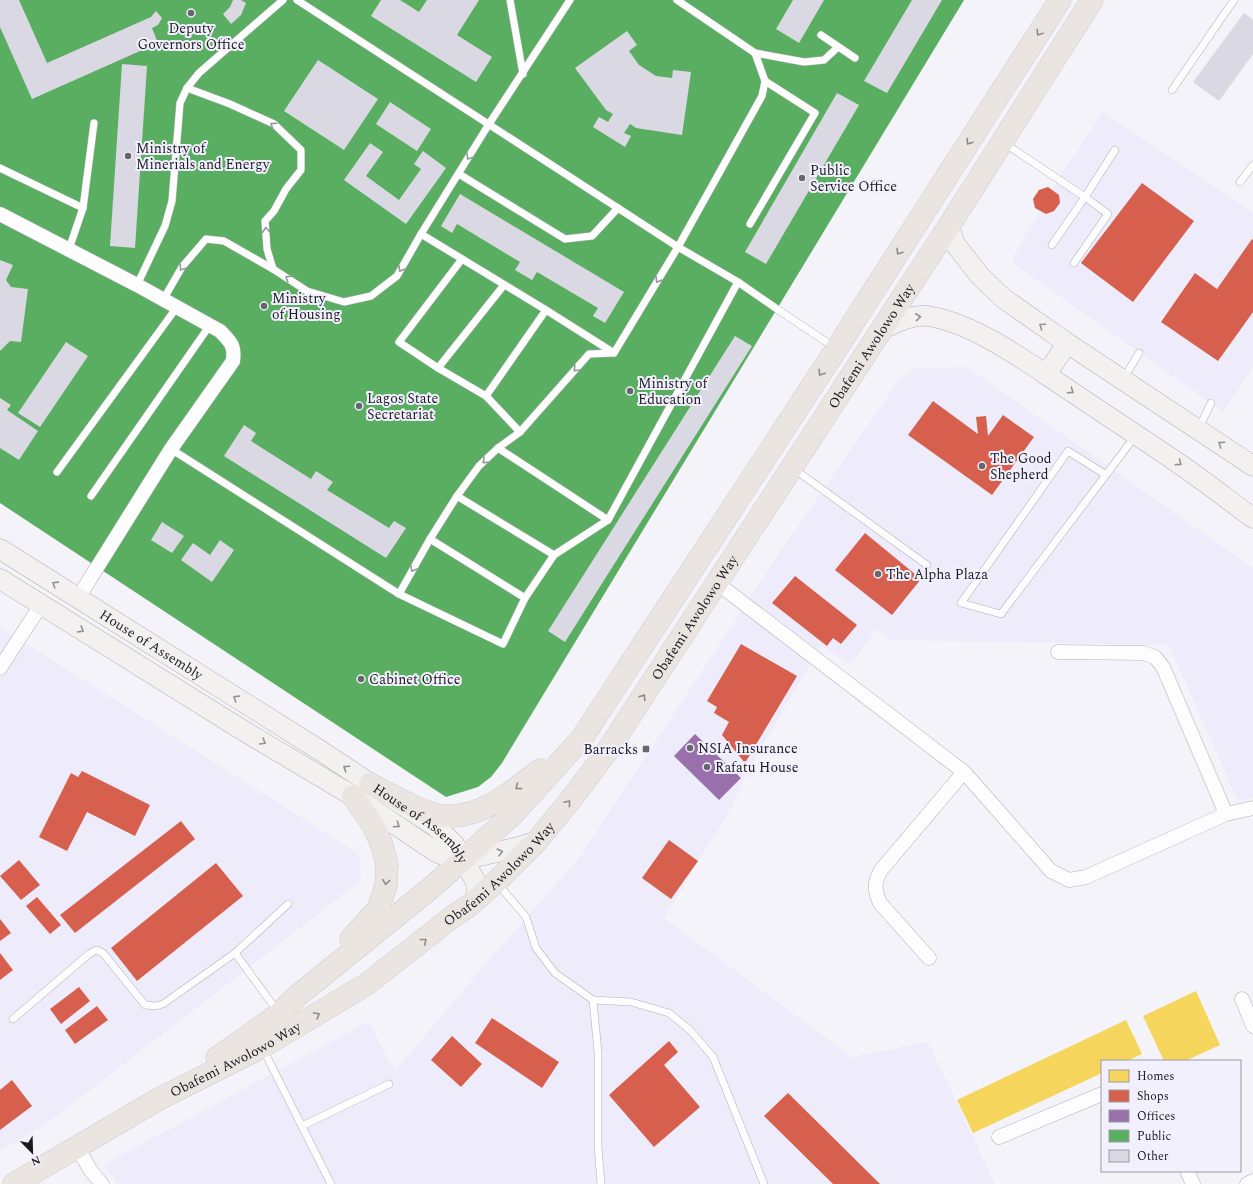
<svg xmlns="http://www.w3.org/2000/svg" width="1253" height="1184" font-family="Spectral,serif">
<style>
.built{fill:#eeecfb}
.homes{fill:#f6d55c}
.shops{fill:#d6604d}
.offices{fill:#9970ab}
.public{fill:#5aae61}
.building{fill:#dad9e3}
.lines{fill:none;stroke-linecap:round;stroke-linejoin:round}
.lane-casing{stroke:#afafb5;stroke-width:8}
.street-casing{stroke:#afafb5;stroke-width:15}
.secondary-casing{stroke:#afafb5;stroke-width:21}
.primary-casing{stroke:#cdcdd0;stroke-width:23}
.lane{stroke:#fdfdfe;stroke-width:7}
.street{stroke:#fdfdfe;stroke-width:14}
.secondary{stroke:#f3f1f0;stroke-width:20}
.primary{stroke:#eae5e1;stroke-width:22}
.oneway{stroke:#8d8a8b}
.oneway2{stroke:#97979b}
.oneway3{stroke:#929093}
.poi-dot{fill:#67666d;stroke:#f1f0fc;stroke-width:1.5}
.labels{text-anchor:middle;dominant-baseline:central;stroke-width:4;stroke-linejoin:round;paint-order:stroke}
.poi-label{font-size:14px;fill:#1b1a21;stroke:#f1f0fc;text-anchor:start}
.street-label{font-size:14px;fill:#1b1a21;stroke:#f1f0fc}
</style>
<rect width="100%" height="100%" fill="#f3f3f9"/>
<g class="built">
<polygon points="1103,112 1253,212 1253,367 1223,412 1017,266 1012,260 1040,211 1035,208 1033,199 1039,190 1048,187 1052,189"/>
<polygon points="967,367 1253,568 1253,798 1244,801 1236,797 1169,645 890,640 877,629 850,665 821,645 753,762 730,810 664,918 852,1057 928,1042 995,1184 118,1184 103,1165 368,1022 395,1071 483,967 580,857 782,549 899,380 916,368"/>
<polygon points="0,627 359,854 361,881 46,1124 0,1151"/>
</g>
<g class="homes">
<polygon points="1196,991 1220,1045 1185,1061 1164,1061 1143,1016"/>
<polygon points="1126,1020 1142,1054 1127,1061 1102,1061 1102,1073 973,1133 957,1100"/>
</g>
<g class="shops">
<polygon points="1142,183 1194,221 1133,302 1081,263"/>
<polygon points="1048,187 1059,195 1060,203 1054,211 1046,214 1035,208 1033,199 1039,190"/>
<polygon points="1252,239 1253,240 1253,312 1218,361 1161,322 1195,273 1217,289"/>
<polygon points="933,401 978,434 976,417 986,416 988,436 1003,415 1034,437 992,495 908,435"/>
<polygon points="865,533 921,579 892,615 835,570"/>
<polygon points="795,576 857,625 841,644 833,638 827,646 772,603"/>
<polygon points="741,644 797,676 745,763 722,735 729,722 714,713 717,707 707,701"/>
<polygon points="82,771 150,805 135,836 87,812 67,851 39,837 71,773 78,777"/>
<polygon points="181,821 195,839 75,933 60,915"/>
<polygon points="669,840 698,861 671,899 642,878"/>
<polygon points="19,860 40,885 21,900 0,876"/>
<polygon points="216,863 243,896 137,981 111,948"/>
<polygon points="37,897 61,925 50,934 26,906"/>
<polygon points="0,919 11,933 0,941"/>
<polygon points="0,953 13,970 0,980"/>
<polygon points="79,987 90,1001 61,1024 50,1009"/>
<polygon points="97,1006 108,1020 75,1044 65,1030"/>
<polygon points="492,1018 559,1062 542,1088 475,1043"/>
<polygon points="452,1036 482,1064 461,1087 431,1060"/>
<polygon points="669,1041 678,1052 664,1065 700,1107 654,1147 609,1095"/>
<polygon points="12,1080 32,1106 0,1130 0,1090"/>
<polygon points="788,1093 880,1184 833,1184 764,1116"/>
</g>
<polygon class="offices" points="695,734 741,778 719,800 674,756"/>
<polygon class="public" points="0,0 964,0 502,763 491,777 478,787 446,797 0,503"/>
<g class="building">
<polygon points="0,0 19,0 47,63 151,17 156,11 162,18 158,25 152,28 158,43 32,99 0,27"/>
<polygon points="233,0 241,0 246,3 241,15 231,24 223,14 230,7"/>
<polygon points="381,0 400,0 419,12 427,0 479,0 457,35 492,57 476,82 371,16"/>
<polygon points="793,0 824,0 799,43 776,29"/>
<polygon points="912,0 942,0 887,93 864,81"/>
<polygon points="1244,13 1253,20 1253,54 1219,101 1193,82"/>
<polygon points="627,31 637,45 629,51 639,65 656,76 672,78 673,70 691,72 682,135 636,128 630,124 624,133 631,136 625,147 593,127 599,117 608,122 613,114 606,110 575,68"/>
<polygon points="318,60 378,99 344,150 284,111"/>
<polygon points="122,64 147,66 135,248 110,246"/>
<polygon points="837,93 859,105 766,264 745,252"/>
<polygon points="390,102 431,129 417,151 376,124"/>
<polygon points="370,143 383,152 366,176 399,200 421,169 414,164 423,151 446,168 406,224 344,180"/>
<polygon points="460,194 624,292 605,323 593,316 598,308 537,272 532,280 515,270 520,262 457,224 452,233 441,226"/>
<polygon points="0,260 13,265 6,280 11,287 28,289 21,342 10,341 0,351"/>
<polygon points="735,336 752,346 565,642 548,631"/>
<polygon points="66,342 88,356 40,427 18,413"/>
<polygon points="0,398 11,405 7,410 38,431 19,460 0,448"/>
<polygon points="244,425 256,433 251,441 311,479 316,471 333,482 327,490 389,528 394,521 406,528 386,558 224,456"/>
<polygon points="162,522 184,536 172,553 151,540"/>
<polygon points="220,540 234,550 212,582 181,560 193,543 210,555"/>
</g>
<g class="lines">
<defs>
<g id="lane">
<polyline points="297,0 678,247 738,282 777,309 834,347"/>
<polyline points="510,0 523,74"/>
<polyline points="821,35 855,58"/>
<polyline points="755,53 804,62 824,60 838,47"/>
<polyline points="187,88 230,104 274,124 301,150 301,170 286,189 274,211 265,221 267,249 273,269"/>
<polyline points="1172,90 1234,0"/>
<polyline points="1004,143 1085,197 1052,245"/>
<polyline points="0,168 83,208"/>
<polyline points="459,174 565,239 592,236 618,208"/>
<polyline points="1240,182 1253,165"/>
<polyline points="750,224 815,113 765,81"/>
<polyline points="421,234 546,310 614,353"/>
<polyline points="69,249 83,208 94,123"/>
<polyline points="462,259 399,342 438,368 486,396 520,432"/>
<polyline points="1074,263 1108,214 1085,197 1115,150"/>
<polyline points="137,285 165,226 172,201 180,103 187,88 199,73 283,0"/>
<polyline points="163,300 182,267 206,239 224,241 273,269 307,291 344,302 371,296 397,276 421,234 489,124 570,0"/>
<polyline points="438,368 504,285"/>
<polyline points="1124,378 1139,353"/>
<polyline points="486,396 546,310"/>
<polyline points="1199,428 1211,403"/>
<polyline points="498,448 608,520"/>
<polyline points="171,449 399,594 503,644 525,598 554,555 608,520 738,282"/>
<polyline points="794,469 927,565"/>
<polyline points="57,472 177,307"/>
<polyline points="1106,475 1068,451 961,603 1001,614 1136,435"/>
<polyline points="91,496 210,325"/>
<polyline points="457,496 554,555"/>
<polyline points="430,539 525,598"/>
<polyline points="399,594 430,539 457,496 479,466 498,448 520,432 589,354 614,353 678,247 762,96 765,81 755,53 677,0"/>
<polyline points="497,883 526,917 536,948 555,973 593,1000 631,1002 669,1013 690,1030 713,1057 764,1184"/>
<polyline points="235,953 278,1012"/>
<polyline points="593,1000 598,1052 598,1146 601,1184"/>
<polyline points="13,1019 89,954 96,950 103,953 145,1005 156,1006 163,1004 235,953 288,904"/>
<polyline points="263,1049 331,1184"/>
<polyline points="302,1126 389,1084"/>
</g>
<g id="street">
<path d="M0,214L137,285L220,331C231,342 235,346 233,361L171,449L78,598"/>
<polyline points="717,583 964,772 1051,871 1069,880 1086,877 1226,814 1253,808"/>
<polyline points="1058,652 1143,653 1155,657 1163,667 1226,814"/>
<polyline points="0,668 41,605"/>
<path d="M929,958L880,903C874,890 874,883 881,870L964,772"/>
<polyline points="1242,999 1253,1026"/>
<polyline points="999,1137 1102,1094"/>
<polyline points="77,1147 91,1171 102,1184"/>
<polyline points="1187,1171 1193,1184"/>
<polyline points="1247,1184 1253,1181"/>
</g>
<g id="secondary">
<polyline points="949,226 955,244 966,258 980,276 1003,298 1067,343 1253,466"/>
<path d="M882,329C896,323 912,314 928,316C977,324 1028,363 1069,390C1104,414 1140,437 1175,461C1202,479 1227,499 1253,518"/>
<polyline points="1046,375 1067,343"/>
<path id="s1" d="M0,549L321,751L436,827L454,844L476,882L477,897"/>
<polyline points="0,579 244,731 353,796 436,852 448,857 463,860 519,847 537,841"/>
</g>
<g id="primary">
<path d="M370,784C388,793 406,803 425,811C469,829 507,795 540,770"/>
<polyline points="351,939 378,909 386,886 387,864 382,845 373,825 353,796"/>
<polyline points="217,1058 279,1014 296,997 426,892 463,860 514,813 582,738 837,348 1060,0"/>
<path id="s2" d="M14,1184L159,1099L262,1047L367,984L451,918L470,905L496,882L537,841L576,793L608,750L949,226L1092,0"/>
</g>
</defs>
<use href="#lane" class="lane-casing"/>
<use href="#street" class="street-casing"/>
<use href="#secondary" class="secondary-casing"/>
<use href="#primary" class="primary-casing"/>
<use href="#lane" class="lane"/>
<use href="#street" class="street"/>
<use href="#secondary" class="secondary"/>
<use href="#primary" class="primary"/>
</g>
<defs><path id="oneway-chevron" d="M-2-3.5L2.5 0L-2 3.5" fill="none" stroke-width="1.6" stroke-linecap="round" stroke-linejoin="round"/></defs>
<g class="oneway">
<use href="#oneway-chevron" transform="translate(1039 33) rotate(123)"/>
<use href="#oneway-chevron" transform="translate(969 142) rotate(123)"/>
<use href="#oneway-chevron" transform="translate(899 252) rotate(123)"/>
<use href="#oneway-chevron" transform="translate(821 373) rotate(123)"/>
<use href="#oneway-chevron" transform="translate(643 697) rotate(-57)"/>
<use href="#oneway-chevron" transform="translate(518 787) rotate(143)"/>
<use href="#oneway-chevron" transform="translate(568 803) rotate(-50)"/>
<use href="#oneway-chevron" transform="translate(386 882) rotate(96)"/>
<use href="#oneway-chevron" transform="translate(424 941) rotate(-39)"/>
<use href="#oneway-chevron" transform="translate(317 1015) rotate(-31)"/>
</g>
<g class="oneway2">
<use href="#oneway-chevron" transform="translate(273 125) rotate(-146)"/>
<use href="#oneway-chevron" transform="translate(469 157) rotate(122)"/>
<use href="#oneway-chevron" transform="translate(266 230) rotate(-94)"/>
<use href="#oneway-chevron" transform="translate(182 268) rotate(124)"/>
<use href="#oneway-chevron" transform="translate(401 269) rotate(120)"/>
<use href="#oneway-chevron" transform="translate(288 278) rotate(-148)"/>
<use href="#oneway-chevron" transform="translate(658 280) rotate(121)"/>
<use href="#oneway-chevron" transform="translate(576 369) rotate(133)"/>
<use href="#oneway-chevron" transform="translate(485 461) rotate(138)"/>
<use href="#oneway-chevron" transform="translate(413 569) rotate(119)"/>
</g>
<g class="oneway3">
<use href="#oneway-chevron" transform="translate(918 317) rotate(-6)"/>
<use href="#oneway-chevron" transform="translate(1042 326) rotate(-145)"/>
<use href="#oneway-chevron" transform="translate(1071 391) rotate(34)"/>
<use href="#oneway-chevron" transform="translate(1221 444) rotate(-146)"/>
<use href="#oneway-chevron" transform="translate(1179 463) rotate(36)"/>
<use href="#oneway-chevron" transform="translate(55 584) rotate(-148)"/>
<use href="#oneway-chevron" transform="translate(81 630) rotate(32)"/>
<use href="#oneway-chevron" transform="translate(236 698) rotate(-148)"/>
<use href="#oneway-chevron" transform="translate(263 742) rotate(31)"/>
<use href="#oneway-chevron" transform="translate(346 768) rotate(-146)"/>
<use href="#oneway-chevron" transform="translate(397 825) rotate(34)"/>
<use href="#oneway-chevron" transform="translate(500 852) rotate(-14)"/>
</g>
<g class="poi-dot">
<circle cx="191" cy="13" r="4"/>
<circle cx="128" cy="156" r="4"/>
<circle cx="802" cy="178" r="4"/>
<circle cx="264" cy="306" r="4"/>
<circle cx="630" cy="391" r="4"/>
<circle cx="359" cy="406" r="4"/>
<circle cx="982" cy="466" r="4"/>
<circle cx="878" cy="574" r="4"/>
<circle cx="361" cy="679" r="4"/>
<circle cx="690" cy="748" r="4"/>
<rect x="642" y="745" width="8" height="8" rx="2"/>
<circle cx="707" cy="767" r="4"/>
</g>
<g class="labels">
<g class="poi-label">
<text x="191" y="28" text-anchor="middle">Deputy<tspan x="191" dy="16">Governors Office</tspan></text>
<text x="136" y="148">Ministry of<tspan x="136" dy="16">Minerials and Energy</tspan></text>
<text x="810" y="170">Public<tspan x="810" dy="16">Service Office</tspan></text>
<text x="272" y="298">Ministry<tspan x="272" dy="16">of Housing</tspan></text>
<text x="638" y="383">Ministry of<tspan x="638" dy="16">Education</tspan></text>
<text x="367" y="398">Lagos State<tspan x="367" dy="16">Secretariat</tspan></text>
<text x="990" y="458">The Good<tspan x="990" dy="16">Shepherd</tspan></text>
<text x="886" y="574">The Alpha Plaza</text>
<text x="369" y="679">Cabinet Office</text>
<text x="698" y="748">NSIA Insurance</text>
<text x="638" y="749" text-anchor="end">Barracks</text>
<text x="715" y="767">Rafatu House</text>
</g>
<g class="street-label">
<text stroke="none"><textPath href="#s2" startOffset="1226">Obafemi Awolowo Way</textPath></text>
<text stroke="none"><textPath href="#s2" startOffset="902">Obafemi Awolowo Way</textPath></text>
<text stroke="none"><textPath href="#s1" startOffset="179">House of Assembly</textPath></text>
<text stroke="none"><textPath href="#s1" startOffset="503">House of Assembly</textPath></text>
<text stroke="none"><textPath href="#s2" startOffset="578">Obafemi Awolowo Way</textPath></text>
<text stroke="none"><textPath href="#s2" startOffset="254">Obafemi Awolowo Way</textPath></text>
</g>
</g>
<rect x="1101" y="1060" width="140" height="112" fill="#f1f0fc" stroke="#9b9aa4"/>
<rect x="1109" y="1070" width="20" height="12" fill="#f6d55c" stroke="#9b9aa4"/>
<text x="1137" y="1080" font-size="12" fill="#1b1a21">Homes</text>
<rect x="1109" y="1090" width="20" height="12" fill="#d6604d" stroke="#9b9aa4"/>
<text x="1137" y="1100" font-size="12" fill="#1b1a21">Shops</text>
<rect x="1109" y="1110" width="20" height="12" fill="#9970ab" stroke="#9b9aa4"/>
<text x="1137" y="1120" font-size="12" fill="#1b1a21">Offices</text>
<rect x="1109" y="1130" width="20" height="12" fill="#5aae61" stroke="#9b9aa4"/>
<text x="1137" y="1140" font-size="12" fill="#1b1a21">Public</text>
<rect x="1109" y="1150" width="20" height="12" fill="#dad9e3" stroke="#9b9aa4"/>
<text x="1137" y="1160" font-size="12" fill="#1b1a21">Other</text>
<g transform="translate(32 1152) rotate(157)" stroke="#f1f0fc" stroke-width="3" paint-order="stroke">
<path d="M0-3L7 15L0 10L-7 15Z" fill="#1b1a21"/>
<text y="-6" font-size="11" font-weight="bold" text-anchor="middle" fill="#1b1a21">N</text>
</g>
</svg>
